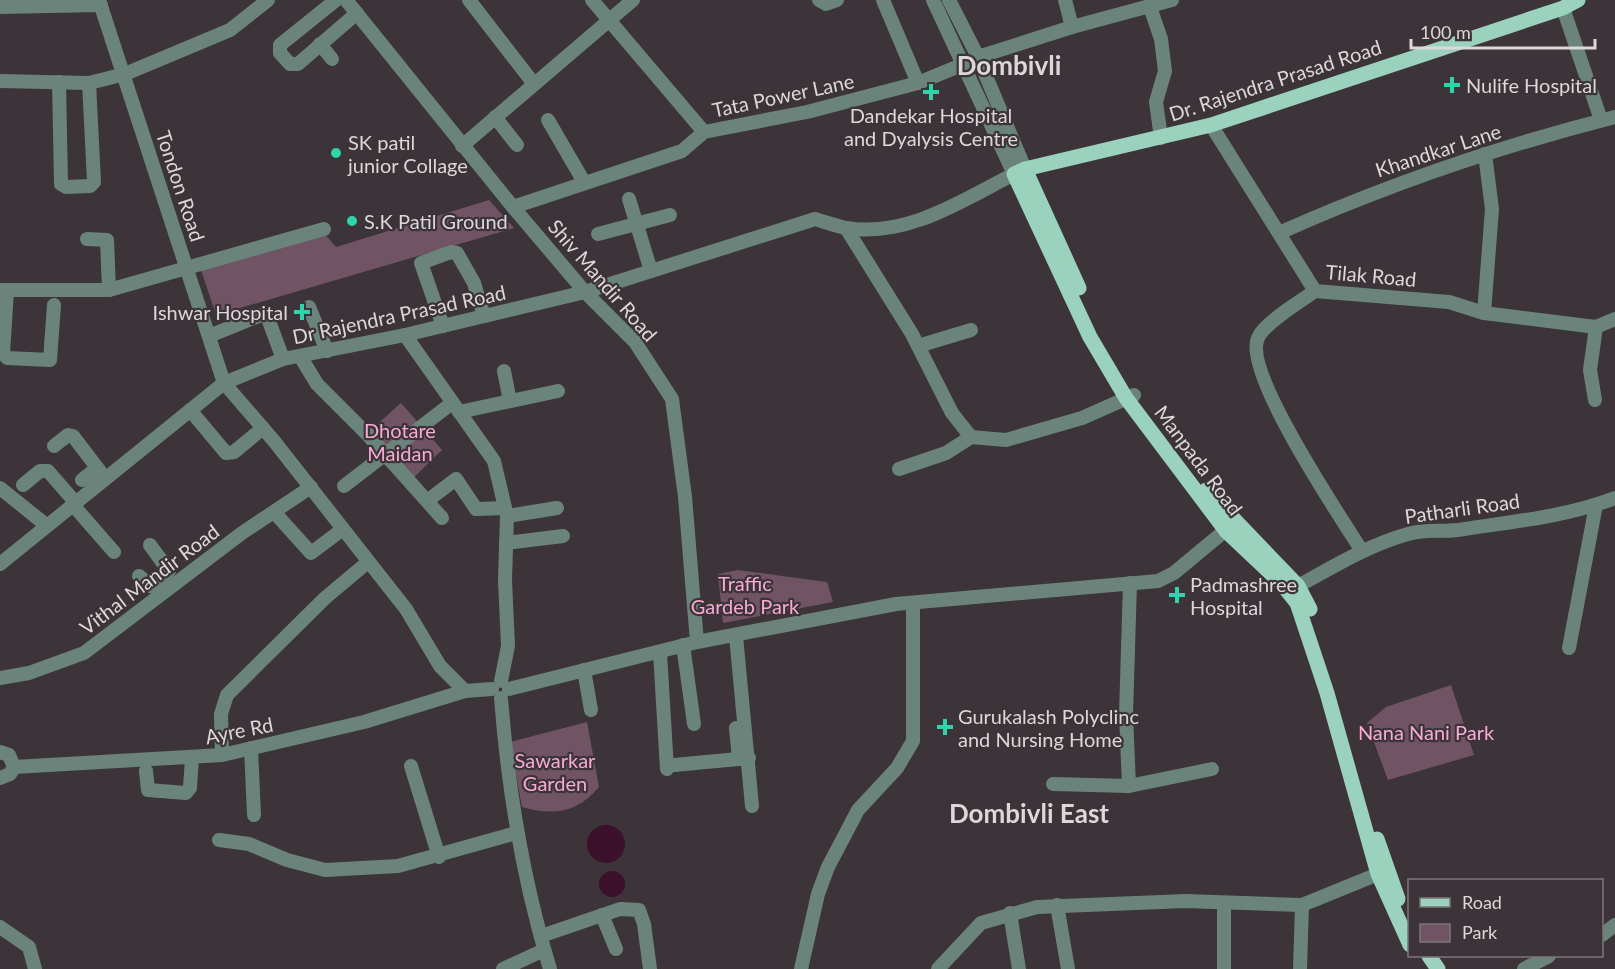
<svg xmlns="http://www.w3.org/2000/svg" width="1615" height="969" font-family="Lato,sans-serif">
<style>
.green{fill:#715464}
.water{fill:#3a102b}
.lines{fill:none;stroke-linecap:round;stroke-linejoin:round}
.minor{stroke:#6a847b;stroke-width:14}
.major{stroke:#9ad2be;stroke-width:15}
.poi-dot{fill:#2ed4ab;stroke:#3c3438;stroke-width:2}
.labels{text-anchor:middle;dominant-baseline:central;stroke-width:4.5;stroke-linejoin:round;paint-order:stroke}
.street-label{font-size:20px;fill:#dcd7da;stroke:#3c3438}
.poi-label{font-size:20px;fill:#dcd7da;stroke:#3c3438;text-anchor:start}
.park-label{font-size:20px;fill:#f7aad5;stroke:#3c3438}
.district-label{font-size:26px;font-weight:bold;fill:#dcd7da;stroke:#3c3438}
</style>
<rect width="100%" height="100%" fill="#3c3438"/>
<g class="green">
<polygon points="489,200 514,228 216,315 200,267 323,232 336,247"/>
<polygon points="401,403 442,450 407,484 380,461 364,436"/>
<polygon points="738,570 827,582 833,602 723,623 718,574"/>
<polygon points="1451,685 1474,755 1388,780 1367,723 1386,707"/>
<path d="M587,722L599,787C577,813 554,816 522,807L510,742Z"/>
</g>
<g class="water">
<circle cx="606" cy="844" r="19"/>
<circle cx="612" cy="884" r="13"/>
</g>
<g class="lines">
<g class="minor">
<polyline points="99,0 224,383 274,441 406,609 440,666 465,691"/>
<polyline points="336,0 280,45 280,53 290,64 298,64 357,13"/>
<polyline points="346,0 513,207 585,292 635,342 672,399 685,497 697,642"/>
<polyline points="469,0 534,84"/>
<polyline points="592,0 704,132"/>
<polyline points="819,0 826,4 837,0"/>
<polyline points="883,0 918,83"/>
<polyline points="949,0 978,57 1025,169"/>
<polyline points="1065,0 1072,27"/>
<polyline points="0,7 101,5"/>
<polyline points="1150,7 1161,39 1165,71 1156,102 1161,138"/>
<polyline points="1563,8 1601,120"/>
<polyline points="320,44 332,59"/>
<polyline points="978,57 1072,27 1172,0"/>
<polyline points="0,81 89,83 125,74 230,30 268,0"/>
<polyline points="59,82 61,184 66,187 90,186 94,182 89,83"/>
<polyline points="495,117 517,145"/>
<polyline points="548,120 584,182"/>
<polyline points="1211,125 1315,291 1449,302 1484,313 1596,327 1615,319"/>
<polyline points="462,146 633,0"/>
<polyline points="629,199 651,271"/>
<polyline points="513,207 682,151 704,132 807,112 918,83 964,64"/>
<polyline points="846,228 912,334 952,413 971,437 1006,440 1082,418 1134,395"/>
<path d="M1279,233C1387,185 1500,146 1615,117"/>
<polyline points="598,234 670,215"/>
<polyline points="87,239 107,240 109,290"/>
<polyline points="0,290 109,290 324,229"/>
<polyline points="7,291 3,353 7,358 50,360 54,305"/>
<path d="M1315,291C1301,301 1264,323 1258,338C1242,371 1341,518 1362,551"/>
<polyline points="309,307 327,351"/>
<polyline points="1484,313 1492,209 1485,154"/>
<polyline points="443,326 421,263 451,252 457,253 474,283 484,316"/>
<polyline points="405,335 494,461 507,516 505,580 508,646 501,681"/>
<polyline points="209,336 266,313 283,359"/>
<polyline points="918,346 971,330"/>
<polyline points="300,356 317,384 368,435 442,518"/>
<polyline points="504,371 510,401"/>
<polyline points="1595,400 1590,370 1596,327"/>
<polyline points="190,410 226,453 234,452 263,428"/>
<polyline points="459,412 558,391"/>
<polyline points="54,446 68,435 73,436 105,478"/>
<polyline points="899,469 946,453 971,437"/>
<polyline points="82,480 97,468"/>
<polyline points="23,485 40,471 48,471 75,502"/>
<polyline points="344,486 452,403"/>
<polyline points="0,488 46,525"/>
<polyline points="427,501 456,479 476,509 505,508"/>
<polyline points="72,504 114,552"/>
<polyline points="274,512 311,553 343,529"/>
<polyline points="507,516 557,508"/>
<polyline points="506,543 563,536"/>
<path d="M0,564L224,383L283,359L405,335L585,292L815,219C825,222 836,226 846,228C907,238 963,200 1014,174L933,0"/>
<polyline points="139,576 151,586 169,571 150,545"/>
<polyline points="1130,583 1126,714 1129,786 1212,769"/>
<path d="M1289,591C1328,570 1365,546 1408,534C1424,529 1442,532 1458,530C1510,522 1565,517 1615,498"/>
<polyline points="736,636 752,806"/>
<polyline points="683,645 694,724"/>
<polyline points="1569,648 1596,505"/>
<polyline points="660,653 667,769"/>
<polyline points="584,670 591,710"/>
<polyline points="0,678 29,673 84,653 242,533 311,487"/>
<polyline points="509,689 697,642 896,604 1158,581 1174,573 1233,524"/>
<path d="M501,698C508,790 523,880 550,969"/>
<polyline points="736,728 739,759"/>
<polyline points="251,748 254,815"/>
<polyline points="0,752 9,755 14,767 10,774 0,778"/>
<polyline points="222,755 221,714 227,695 325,598 368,562"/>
<polyline points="674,765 749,758"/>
<polyline points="411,766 439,857"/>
<polyline points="14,767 222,755 364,722 465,691 492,689"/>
<polyline points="146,771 148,790 186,793 190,788 192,758"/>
<polyline points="1053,784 1129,786"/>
<polyline points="219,840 249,844 287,860 325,870 398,866 516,833"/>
<polyline points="1224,903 1224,969"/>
<polyline points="1057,905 1068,969"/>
<polyline points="1010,913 1019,969"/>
<polyline points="602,915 616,949"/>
<polyline points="0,927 29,947 35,969"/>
<polyline points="1602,935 1615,925"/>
<polyline points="541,936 620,909 639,910 644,924 650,969"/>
<polyline points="503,969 544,950"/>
<polyline points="801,969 818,894 828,867 858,810 897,768 913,741 913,603"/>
<polyline points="938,969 981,923 1037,907 1186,901 1302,905 1388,870"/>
<polyline points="1300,969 1302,905"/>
<polyline points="1524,969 1549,956"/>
</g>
<g class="major">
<polyline points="1025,169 1079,288"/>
<polyline points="1206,490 1298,586 1310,609"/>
<polyline points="1377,839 1398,899"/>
<polyline points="1410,945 1378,874 1327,693 1297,603 1281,583 1226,531 1126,398 1090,337 1014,174 1025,169 1211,125 1563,8 1578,0"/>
<polyline points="1429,956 1438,969"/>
</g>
</g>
<g class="poi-dot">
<path d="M1449 76h6v6h6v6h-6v6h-6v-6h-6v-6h6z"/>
<path d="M928 83h6v6h6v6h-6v6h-6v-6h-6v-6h6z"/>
<circle cx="336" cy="153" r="6"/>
<circle cx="352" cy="221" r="6"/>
<path d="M299 303h6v6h6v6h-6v6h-6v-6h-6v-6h6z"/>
<path d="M1174 586h6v6h6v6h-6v6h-6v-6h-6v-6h6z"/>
<path d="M942 718h6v6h6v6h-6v6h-6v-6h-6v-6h6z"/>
</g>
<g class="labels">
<g class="street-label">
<text transform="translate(1275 80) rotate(-18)">Dr. Rajendra Prasad Road</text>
<text transform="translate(783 95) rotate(-12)">Tata Power Lane</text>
<text transform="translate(1438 150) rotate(-18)">Khandkar Lane</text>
<text transform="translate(181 186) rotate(72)">Tondon Road</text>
<text transform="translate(1371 275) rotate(5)">Tilak Road</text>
<text transform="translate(603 280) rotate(49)">Shiv Mandir Road</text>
<text transform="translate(399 314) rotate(-12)">Dr Rajendra Prasad Road</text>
<text transform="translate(1199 460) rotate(53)">Manpada Road</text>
<text transform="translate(1462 508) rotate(-8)">Patharli Road</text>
<text transform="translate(149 579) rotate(-37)">Vithal Mandir Road</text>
<text transform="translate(239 730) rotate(-11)">Ayre Rd</text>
</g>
<g class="poi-label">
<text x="1466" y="85">Nulife Hospital</text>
<text x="931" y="115" text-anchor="middle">Dandekar Hospital<tspan x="931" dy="23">and Dyalysis Centre</tspan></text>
<text x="348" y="142">SK patil<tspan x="348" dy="23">junior Collage</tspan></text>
<text x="364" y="221">S.K Patil Ground</text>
<text x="288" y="312" text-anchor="end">Ishwar Hospital</text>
<text x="1190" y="584">Padmashree<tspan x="1190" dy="23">Hospital</tspan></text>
<text x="958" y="716">Gurukalash Polyclinc<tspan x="958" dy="23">and Nursing Home</tspan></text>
</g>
<g class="park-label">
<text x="400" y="430">Dhotare<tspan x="400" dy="23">Maidan</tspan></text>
<text x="745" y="583">Traffic<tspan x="745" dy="23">Gardeb Park</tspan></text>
<text x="1426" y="732">Nana Nani Park</text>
<text x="555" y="760">Sawarkar<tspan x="555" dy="23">Garden</tspan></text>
</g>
<g class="district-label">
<text x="1009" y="65">Dombivli</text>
<text x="1029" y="813">Dombivli East</text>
</g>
</g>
<rect x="1408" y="879" width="195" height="78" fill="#3c3438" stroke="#7c7579" stroke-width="1.5"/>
<rect x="1420" y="898" width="30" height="9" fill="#9ad2be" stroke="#7c7579" stroke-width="1.5"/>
<text x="1462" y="909" font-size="18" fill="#dcd7da">Road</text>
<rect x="1420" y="924" width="30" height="18" fill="#715464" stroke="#7c7579" stroke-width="1.5"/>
<text x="1462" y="939" font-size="18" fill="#dcd7da">Park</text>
<path d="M1411 39v9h184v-9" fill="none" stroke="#dcd7da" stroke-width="3"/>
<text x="1420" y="39" font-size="18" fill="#dcd7da" stroke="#3c3438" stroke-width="4.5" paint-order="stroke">100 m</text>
</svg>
